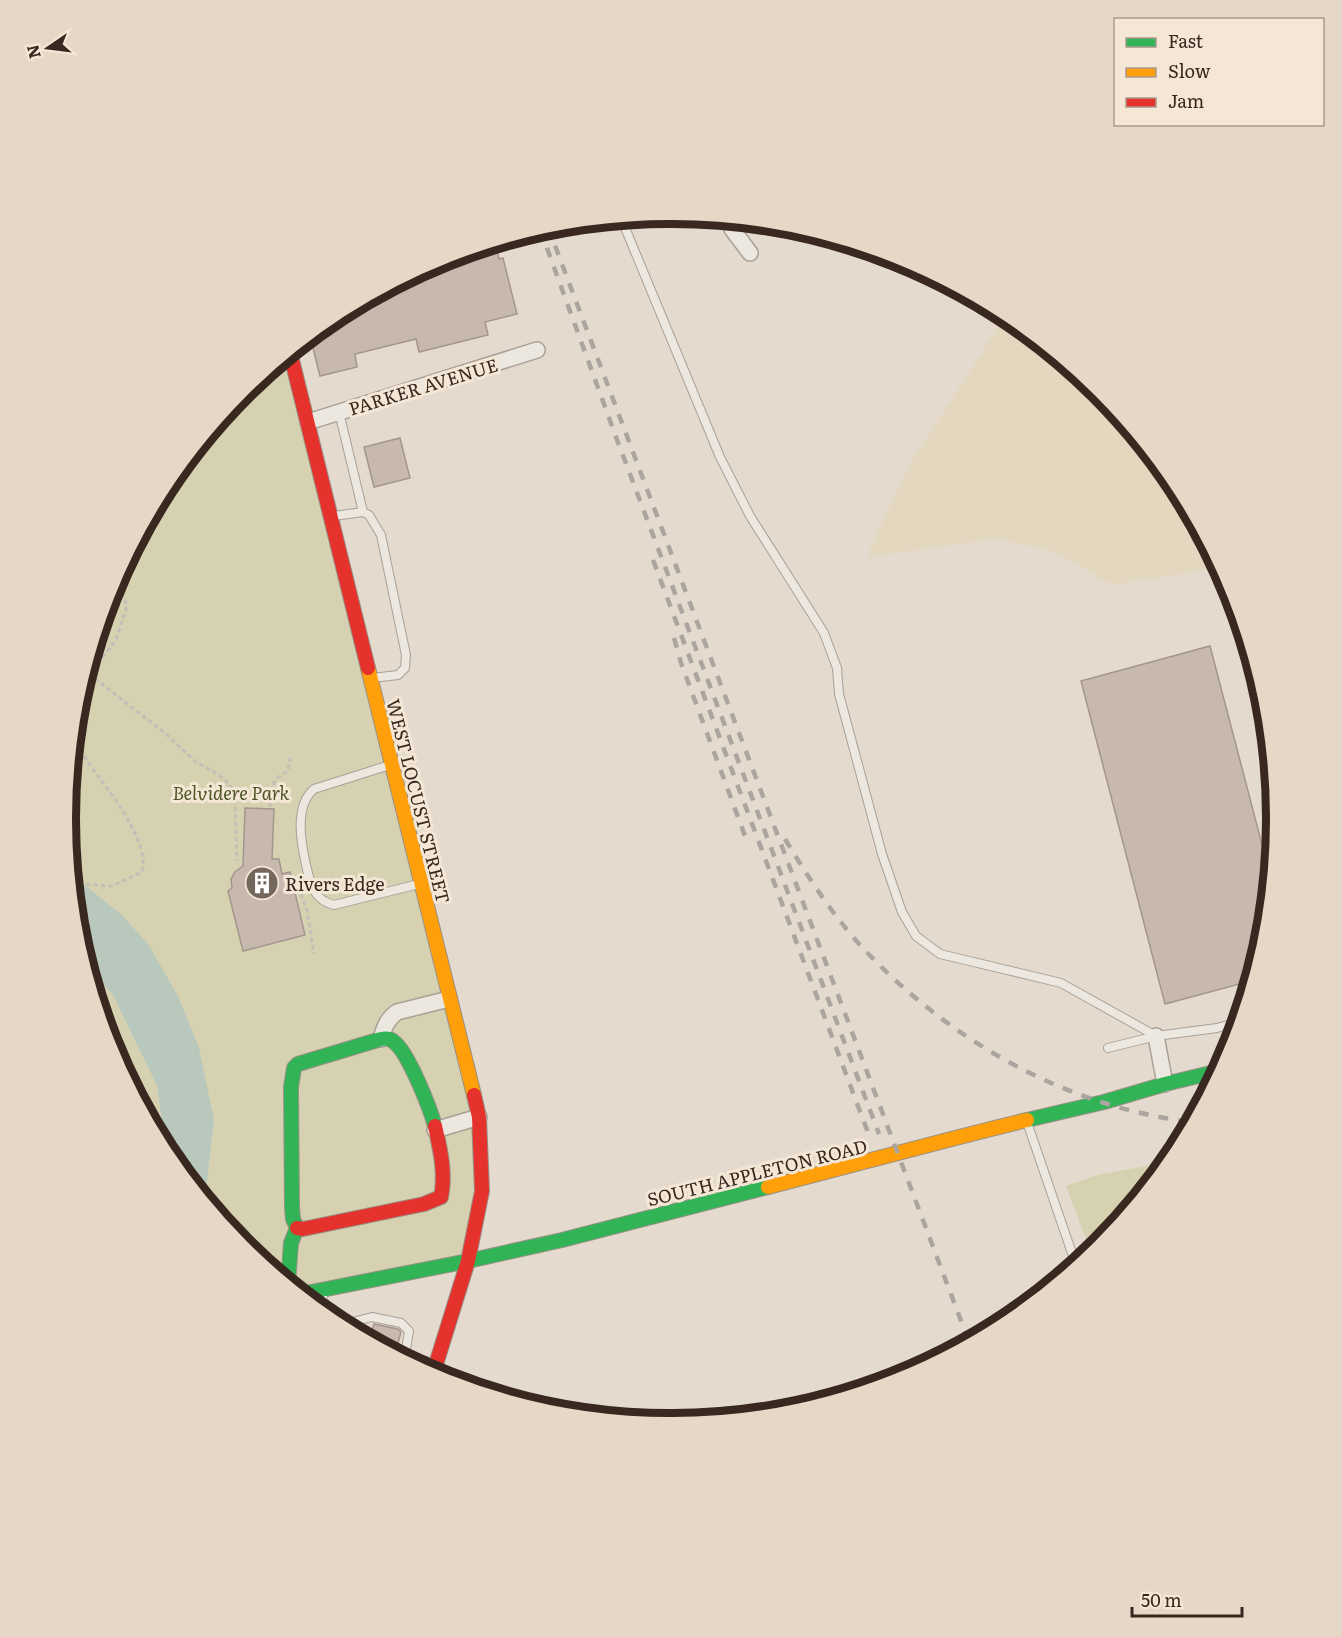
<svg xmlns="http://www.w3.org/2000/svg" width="1342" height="1637" font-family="Literata,serif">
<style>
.farmland{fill:#e3d7bf}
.green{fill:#d6d2b1}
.water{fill:#b9c8bc}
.building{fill:#c8b9af;stroke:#a4968d;stroke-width:1.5}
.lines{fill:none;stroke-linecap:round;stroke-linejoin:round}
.lane-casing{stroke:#a9a097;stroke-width:10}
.street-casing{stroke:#a9a097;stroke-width:18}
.fast-casing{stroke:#999087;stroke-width:16}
.slow-casing{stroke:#999087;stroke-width:16}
.jam-casing{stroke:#999087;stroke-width:16}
.path{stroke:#c5bdb6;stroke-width:3;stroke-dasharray:4.5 3;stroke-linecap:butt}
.lane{stroke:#ece7df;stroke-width:8}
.street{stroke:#ece7df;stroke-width:15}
.fast{stroke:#30b455;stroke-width:14}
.slow{stroke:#ff9f0a;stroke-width:14}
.jam{stroke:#e5322d;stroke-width:14}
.rail{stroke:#aca59f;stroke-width:4.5;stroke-dasharray:10 10;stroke-linecap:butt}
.labels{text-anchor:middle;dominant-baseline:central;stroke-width:6;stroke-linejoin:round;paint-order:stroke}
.street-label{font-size:18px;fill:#38281f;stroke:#f4e7d5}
.park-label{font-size:18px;font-style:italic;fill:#4e5426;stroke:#f4e7d5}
.poi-label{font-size:18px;fill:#38281f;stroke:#f4e7d5;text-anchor:start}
.rim{fill:none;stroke:#38281f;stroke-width:8}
</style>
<rect width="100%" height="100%" fill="#e4dbce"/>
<polygon class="farmland" points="1006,315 1099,391 1174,483 1219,566 1190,573 1112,585 1055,552 997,539 868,557 870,549 909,465"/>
<g class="green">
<polygon points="290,352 479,1117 468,1261 301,1293 243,1246 205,1200 214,1120 72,875 66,819 78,700 112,587 168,482 243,390"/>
<polygon points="86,963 113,995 157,1086 163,1130 162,1144 112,1050"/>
<polygon points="1168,1162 1099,1247 1091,1253 1066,1186 1097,1175"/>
</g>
<polygon class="water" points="72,875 121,914 148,944 178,996 199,1048 214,1120 205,1200 168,1154 162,1144 163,1130 157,1086 113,995 86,963 78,936"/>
<g class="building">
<polygon points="495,243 499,259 503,258 517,314 485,322 488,335 419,352 416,339 355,354 357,367 320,376 310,336 335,315 440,259"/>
<polygon points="400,438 410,478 374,487 364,447"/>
<polygon points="1210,646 1270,875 1264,937 1251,981 1165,1004 1081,681"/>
<polygon points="245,808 274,809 272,859 279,859 282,874 290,872 305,935 243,951 228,891 232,888 231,879 235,872 243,866"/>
<polygon points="374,1324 398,1329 401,1332 395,1354 372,1341 376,1338 375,1333 372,1330"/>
</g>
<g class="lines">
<defs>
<g id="lane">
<polyline points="621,218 720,457 750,516 824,633 837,668 839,694 882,854 902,912 916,936 940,954 1061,983 1156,1036"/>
<polyline points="339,412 363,512"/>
<polyline points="334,516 363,512 369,515 381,535 406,655 405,668 398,675 372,678"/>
<path d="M390,765L314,789C294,806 301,842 306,865C308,873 310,884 315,892C319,898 326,903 334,905L419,884"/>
<polyline points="1108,1048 1156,1036 1217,1028 1238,1022"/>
<polyline points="1027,1122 1076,1265"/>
<polyline points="323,1294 324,1313"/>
<polyline points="341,1325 372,1317 401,1323 409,1331 406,1349"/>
<polyline points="364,1337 370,1336"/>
<polyline points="407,1360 415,1358 434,1363"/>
</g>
<g id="street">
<polyline points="729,219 732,229 750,253"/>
<polyline points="308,422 537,350"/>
<polyline points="1156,1036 1165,1084"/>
<path d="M381,1039C384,1028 387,1019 397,1012L449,999"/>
<polyline points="435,1130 479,1117"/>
</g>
<g id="fast">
<polyline points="1027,1120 1104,1102 1165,1084 1219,1071"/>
<path d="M288,1283L291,1243L297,1228L293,1219L292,1207L291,1087L294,1068L298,1064L381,1039C386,1038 390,1038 394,1042C408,1052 430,1108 435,1126"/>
<polyline points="301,1294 468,1261 562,1240 768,1187"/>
</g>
<g id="slow">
<polyline points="368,668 474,1095"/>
<path d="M768,1187C854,1165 940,1141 1027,1120"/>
</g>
<g id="jam">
<polyline points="290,352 368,668"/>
<path d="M297,1228L303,1229L424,1204L441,1197C446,1173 440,1149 435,1126"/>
<polyline points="433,1374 468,1261 482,1191 479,1117 474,1095"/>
</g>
</defs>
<use href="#lane" class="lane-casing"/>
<use href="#street" class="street-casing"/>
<use href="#fast" class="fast-casing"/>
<use href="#slow" class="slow-casing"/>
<use href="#jam" class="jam-casing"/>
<g class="path">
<polyline points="89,674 166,734 196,762 218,774 229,784 235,801 237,861"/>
<polyline points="84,681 116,640 127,606 117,578"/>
<path d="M270,807C271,790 270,780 288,771L290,758"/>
<path d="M72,879L82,884L112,886L142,872C143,866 144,859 142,853C131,811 96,778 74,741"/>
<polyline points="301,894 307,910 314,954"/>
</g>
<use href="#lane" class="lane"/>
<use href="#street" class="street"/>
<use href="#fast" class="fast"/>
<use href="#slow" class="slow"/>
<use href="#jam" class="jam"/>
<g class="rail">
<polyline points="548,227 969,1342"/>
<polyline points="540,229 616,437 879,1134"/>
<polyline points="653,560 870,1138"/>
<polyline points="674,638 681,663 745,836"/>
<path d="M785,839C808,877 832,914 861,946C947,1039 1065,1107 1192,1122"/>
</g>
</g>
<defs>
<symbol id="building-disc" viewBox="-11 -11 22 22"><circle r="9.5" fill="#74675c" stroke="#f4e7d5"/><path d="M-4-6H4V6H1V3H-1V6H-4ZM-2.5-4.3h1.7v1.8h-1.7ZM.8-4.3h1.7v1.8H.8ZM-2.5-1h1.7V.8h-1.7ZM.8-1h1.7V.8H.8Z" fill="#fff"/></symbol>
</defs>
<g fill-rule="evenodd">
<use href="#building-disc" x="243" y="864" width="38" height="38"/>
</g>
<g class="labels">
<g class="street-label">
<text transform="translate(423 386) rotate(-17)">PARKER AVENUE</text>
<text transform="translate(419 801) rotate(76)">WEST LOCUST STREET</text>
<text transform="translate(757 1172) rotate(-14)">SOUTH APPLETON ROAD</text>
</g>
<g class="park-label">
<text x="231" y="792">Belvidere Park</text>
</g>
<g class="poi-label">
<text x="285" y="883">Rivers Edge</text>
</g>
</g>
<path d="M0 0H1342V1637H0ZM670 224H672A594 594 0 0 1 1266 818V819A594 594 0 0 1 672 1413H670A594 594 0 0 1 76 819V818A594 594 0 0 1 670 224Z" fill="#e5d8c6" fill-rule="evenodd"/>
<path class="rim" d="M670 224H672A594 594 0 0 1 1266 818V819A594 594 0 0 1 672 1413H670A594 594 0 0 1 76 819V818A594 594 0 0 1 670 224Z"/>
<rect x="1114" y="18" width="210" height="108" fill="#f4e7d5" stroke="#a99b8c" stroke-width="1.5"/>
<rect x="1126" y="38" width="30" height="9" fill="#30b455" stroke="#a99b8c" stroke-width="1.5"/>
<text x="1168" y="48" font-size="18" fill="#38281f">Fast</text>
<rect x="1126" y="68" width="30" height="9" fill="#ff9f0a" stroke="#a99b8c" stroke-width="1.5"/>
<text x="1168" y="78" font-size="18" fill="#38281f">Slow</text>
<rect x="1126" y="98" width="30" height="9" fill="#e5322d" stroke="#a99b8c" stroke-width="1.5"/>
<text x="1168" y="108" font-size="18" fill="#38281f">Jam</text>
<g transform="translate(48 48) rotate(256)" stroke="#f4e7d5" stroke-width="4.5" paint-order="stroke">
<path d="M0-4.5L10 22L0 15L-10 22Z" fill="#38281f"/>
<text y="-9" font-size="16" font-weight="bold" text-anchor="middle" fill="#38281f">N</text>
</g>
<path d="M1132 1607v9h110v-9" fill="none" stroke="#38281f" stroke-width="3"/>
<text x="1141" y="1607" font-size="18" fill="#38281f" stroke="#f4e7d5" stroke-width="4.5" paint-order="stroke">50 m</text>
</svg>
